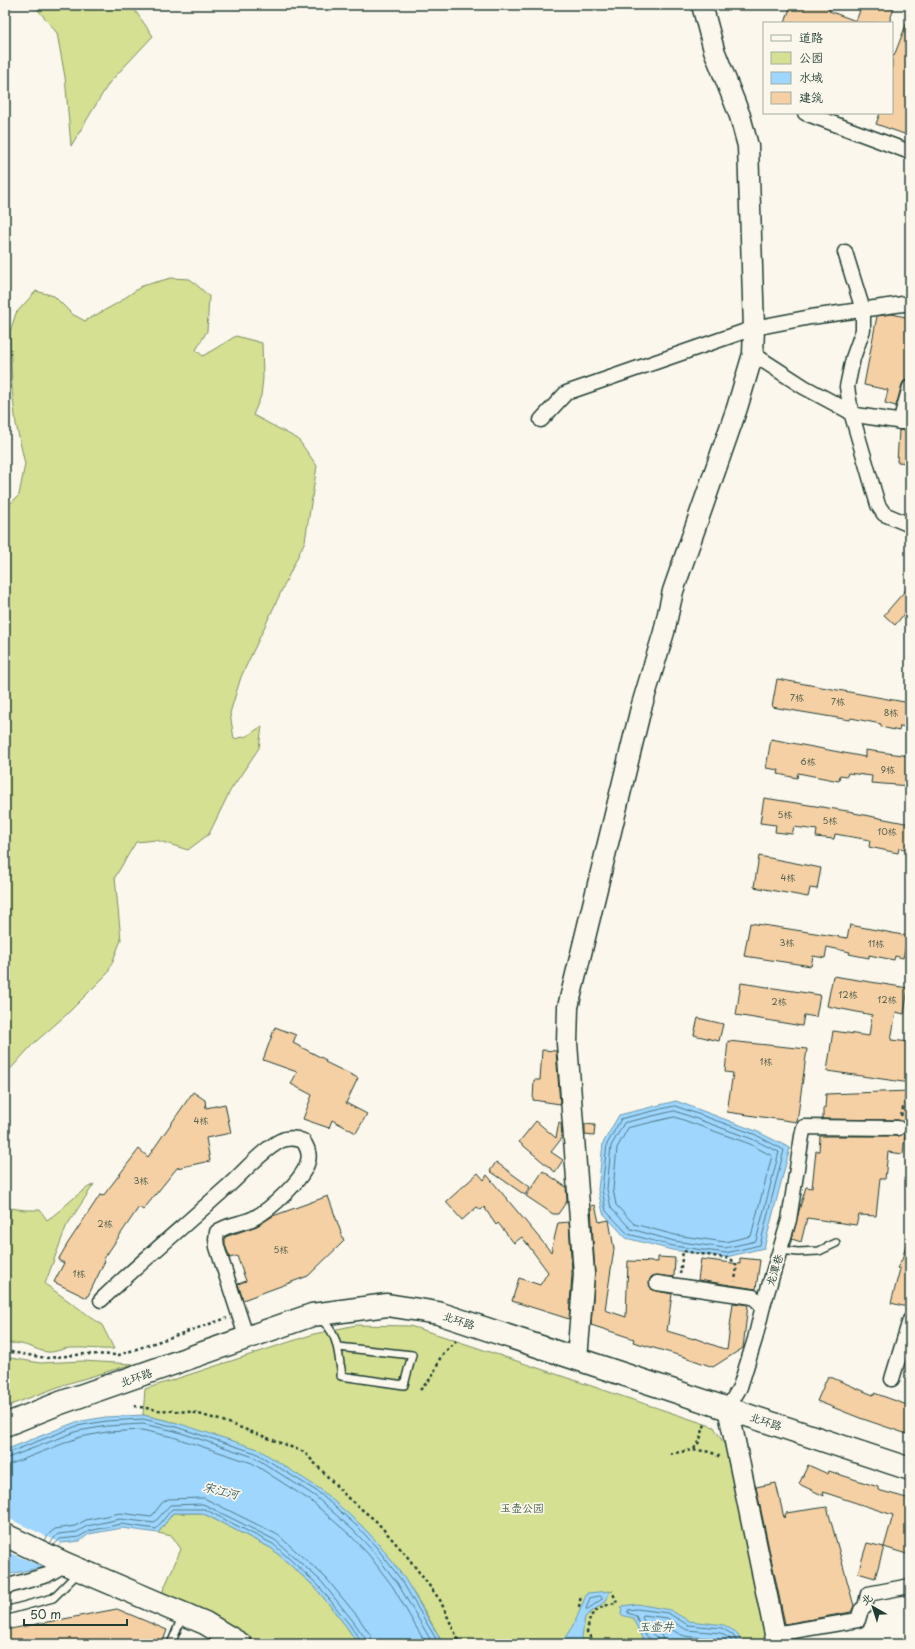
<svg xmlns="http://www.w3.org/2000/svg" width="915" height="1649" font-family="'Playpen Sans','LXGW WenKai TC',sans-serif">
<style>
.green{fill:#d5e093;stroke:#7a8e64}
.water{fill:#9ed6fe;stroke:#6b99ad}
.pier{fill:#fbf7ec}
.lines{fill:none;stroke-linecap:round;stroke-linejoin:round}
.shore{stroke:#527a85;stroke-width:1}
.building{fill:#f5d0a5;stroke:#1f3d34}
.lane-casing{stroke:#1f3d34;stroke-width:10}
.street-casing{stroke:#1f3d34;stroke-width:17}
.secondary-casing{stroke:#1f3d34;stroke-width:23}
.primary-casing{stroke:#1f3d34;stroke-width:25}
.highway-casing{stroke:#1f3d34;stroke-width:25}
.path{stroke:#1f3d34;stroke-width:2.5;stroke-dasharray:3 3;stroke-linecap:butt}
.lane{stroke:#fbf7ec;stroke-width:7}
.street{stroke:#fbf7ec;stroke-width:14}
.secondary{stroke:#fbf7ec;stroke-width:20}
.primary{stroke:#fbf7ec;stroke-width:22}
.highway{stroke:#fbf7ec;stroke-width:22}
.labels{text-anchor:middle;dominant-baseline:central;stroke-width:3.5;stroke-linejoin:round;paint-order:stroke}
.number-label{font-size:9px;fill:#546250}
.street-label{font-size:11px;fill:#1f3d34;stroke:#fbf7ec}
.park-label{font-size:11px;fill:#435e47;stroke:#fbf7ec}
.water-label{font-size:12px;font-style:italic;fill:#385c5c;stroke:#fbf7ec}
</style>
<rect width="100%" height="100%" fill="#fbf7ec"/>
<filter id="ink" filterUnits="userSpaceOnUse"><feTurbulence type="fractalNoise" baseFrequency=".025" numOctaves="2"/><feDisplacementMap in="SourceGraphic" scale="8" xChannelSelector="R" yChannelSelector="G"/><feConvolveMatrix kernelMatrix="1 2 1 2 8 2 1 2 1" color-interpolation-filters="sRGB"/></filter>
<g filter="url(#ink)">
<g class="green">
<polygon points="34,5 131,5 153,36 109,83 71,146 65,77 57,33"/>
<polygon points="171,278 190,279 209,296 207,331 196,350 203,356 236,336 262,343 263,378 261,396 253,415 298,439 317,466 305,541 241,677 230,713 234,739 247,736 262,726 259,748 230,791 209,834 188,850 156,840 136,842 115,877 121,940 108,973 66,1015 33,1044 5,1075 5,509 19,495 25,464 16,424 12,390 10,332 16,313 36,291 54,296 72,314 85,321 116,304 142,286"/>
<path d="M94,1184L66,1227L45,1284L102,1325L114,1349C99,1350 86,1347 71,1348C63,1348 55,1353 47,1352C34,1350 19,1339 5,1345V1259H6L10,1208L25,1210H40L47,1220C64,1209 76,1193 94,1184Z"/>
<path d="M356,1325L410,1326L439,1335L714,1427L727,1449L750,1565L772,1644H443C420,1600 394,1560 360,1524L177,1423L143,1415L145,1389L314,1334Z"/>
<polygon points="11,1358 40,1363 83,1361 133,1364 66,1384 5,1407 5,1359"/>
<polygon points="173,1513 202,1513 271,1548 315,1587 346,1626 358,1644 259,1644 228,1624 162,1593 181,1549 172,1536 158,1533"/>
</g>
<g class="water">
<polygon points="676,1101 756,1131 790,1148 764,1248 726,1257 672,1250 626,1238 603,1213 598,1190 603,1143 619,1115"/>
<polygon points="143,1415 177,1423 258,1449 320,1489 360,1524 380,1545 405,1579 443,1644 358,1644 346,1626 315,1587 271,1548 202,1513 173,1513 158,1533 122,1528 89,1534 80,1541 61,1543 44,1567 5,1575 5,1450 76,1422 106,1417"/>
<polygon points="610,1591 606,1601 585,1617 581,1644 561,1644 575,1622 587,1593"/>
<polygon points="637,1604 670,1610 689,1621 724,1625 736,1632 743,1644 652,1644 642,1638 633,1618 621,1615 622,1606"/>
</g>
<polygon class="pier" points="5,1517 61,1543 44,1567 5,1551"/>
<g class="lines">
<g class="shore">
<polygon points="675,1106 754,1134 784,1150 760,1245 726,1253 673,1246 628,1234 606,1211 602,1189 607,1144 621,1119"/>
<polygon points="675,1111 752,1139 779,1152 756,1241 725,1248 674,1241 631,1229 611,1208 607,1189 611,1146 624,1123"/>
<polygon points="675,1117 750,1144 772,1156 751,1236 725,1242 675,1235 634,1224 616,1205 613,1189 617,1148 628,1128"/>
<polyline points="5,1454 77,1426 106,1421 143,1419 176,1427 256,1453 318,1492 358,1527 377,1548 402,1581 439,1644"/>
<polyline points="5,1459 78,1431 107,1426 143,1424 175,1431 254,1457 315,1496 354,1531 373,1551 398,1584 433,1644"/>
<polyline points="5,1465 11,1464 80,1437 107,1432 142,1430 173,1437 252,1463 311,1501 350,1535 369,1555 393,1587 426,1644"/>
<polyline points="44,1540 50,1533 55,1529 75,1526 86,1520 120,1513 151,1517 162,1503 168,1499 204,1498 278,1535 326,1578 358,1617 371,1636 372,1644"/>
<polyline points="50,1543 58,1534 77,1532 87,1526 120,1519 154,1523 170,1505 203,1504 275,1540 321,1581 353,1621 365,1638 366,1644"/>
<polyline points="54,1545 60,1539 79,1537 89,1531 121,1524 156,1529 172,1509 204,1509 273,1544 318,1585 349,1624 360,1640 361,1644"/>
<polygon points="600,1596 602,1597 602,1599 588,1609 586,1609 590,1598"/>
<polyline points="653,1644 652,1640 645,1635 636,1616 628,1613 628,1610 637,1609 668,1613 688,1625 722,1628 733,1635 738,1644"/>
<polyline points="658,1644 657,1638 649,1631 642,1617 643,1615 667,1618 687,1630 721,1633 730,1639 733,1644"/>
<path d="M664,1644L661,1634L653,1627V1622C668,1623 673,1633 685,1636C699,1639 715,1635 726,1644"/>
</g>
</g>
<g class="building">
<polygon points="791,5 832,5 829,11 856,21 862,5 886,5 894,8 889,23 785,23"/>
<polygon points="909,17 910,127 907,135 876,124 880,113 892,113 892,55 894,56"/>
<polygon points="892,314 910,318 910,379 904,381 902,384 896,406 885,403 888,390 864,385 877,316"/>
<polygon points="899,430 910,431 910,463 897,462"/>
<polygon points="910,585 910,607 895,625 884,615"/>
<polygon points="777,679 910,703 910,728 900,726 899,731 881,727 881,724 851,718 850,720 772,707"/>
<polygon points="771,739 865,757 865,750 910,756 910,786 871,783 872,776 848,773 847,776 840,775 839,781 798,773 797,778 778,774 779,770 766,768"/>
<polygon points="764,798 854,812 854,813 910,824 910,850 899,848 898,853 869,847 870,840 835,834 834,839 816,837 817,830 794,827 792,834 775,832 776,825 760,823"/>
<polygon points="759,856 821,868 817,889 810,888 808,897 754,887"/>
<polygon points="750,923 847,938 850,925 908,936 903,958 895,956 894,960 869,955 869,958 849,954 850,952 827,947 825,958 813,956 811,966 744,956"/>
<polygon points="833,976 908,988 904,1014 896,1012 891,1040 910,1042 910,1083 827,1071 833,1031 869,1036 872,1015 827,1006"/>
<polygon points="741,983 820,995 816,1017 804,1015 802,1026 736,1015"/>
<polygon points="698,1018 723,1024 719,1041 694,1035"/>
<polygon points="275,1027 296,1035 293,1043 326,1060 325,1062 358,1078 346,1103 367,1114 356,1133 332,1120 329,1128 303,1119 312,1095 291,1084 297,1072 263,1060"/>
<polygon points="728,1041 807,1049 797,1122 727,1112 733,1073 725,1072"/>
<polygon points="542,1050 556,1051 560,1104 533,1100 534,1080 540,1080"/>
<polygon points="910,1091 910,1134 905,1134 903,1154 888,1152 885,1179 880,1179 876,1216 859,1215 856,1225 807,1218 801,1242 792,1239 800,1207 806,1187 812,1188 816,1151 819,1151 820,1136 898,1136 902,1135 906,1128 905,1124 898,1120 823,1119 823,1108 825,1108 826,1094"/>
<polygon points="193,1092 205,1100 206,1108 225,1104 231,1133 206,1138 210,1161 177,1168 143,1210 139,1207 103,1260 105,1261 87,1298 54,1282 64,1263 58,1260 68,1243 100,1195 103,1196 139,1149 148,1157"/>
<polygon points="536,1121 556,1138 559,1122 561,1123 562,1138 551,1152 563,1160 555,1172 519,1142"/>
<polygon points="585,1124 595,1125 594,1136 585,1135"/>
<polygon points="496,1162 530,1187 525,1195 490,1171"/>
<polygon points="543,1171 566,1187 567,1201 558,1214 553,1214 526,1196"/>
<polygon points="478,1173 484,1180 487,1175 551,1252 558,1223 569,1222 572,1274 569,1319 512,1301 519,1278 540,1285 548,1272 522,1237 514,1243 498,1223 496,1225 484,1207 481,1210 477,1207 462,1220 446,1202"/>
<polygon points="328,1196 344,1241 308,1276 243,1300 238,1284 246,1281 237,1256 230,1258 225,1245 225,1237 257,1226 273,1216"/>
<polygon points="595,1205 599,1222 609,1220 614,1249 605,1310 626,1317 628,1261 658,1262 658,1257 675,1258 674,1277 654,1275 651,1277 649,1282 652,1290 672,1294 667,1331 694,1339 694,1338 727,1350 733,1303 748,1305 743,1348 713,1367 685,1357 633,1342 634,1339 591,1325 595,1273 591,1206"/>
<polygon points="906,1245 910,1245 910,1297 907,1307 891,1303 900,1269 897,1268 902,1260"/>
<polygon points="740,1258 760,1260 756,1289 698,1280 701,1259 740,1264"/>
<polygon points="828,1376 873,1395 874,1393 910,1406 910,1435 860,1418 817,1401"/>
<polygon points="808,1465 828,1474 829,1471 878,1487 878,1490 910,1499 910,1520 906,1533 910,1534 910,1555 884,1547 893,1515 823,1492 824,1496 799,1484"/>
<polygon points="776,1483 784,1518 786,1513 827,1507 854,1606 851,1612 785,1624 756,1487"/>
<polygon points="867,1543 884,1547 875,1578 858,1573"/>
<polygon points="117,1609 167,1630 162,1644 5,1644 5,1630"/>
</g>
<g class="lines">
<defs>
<g id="lane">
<polyline points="780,1250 798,1252 819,1251 836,1243"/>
<path d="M319,1319C335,1328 338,1347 340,1364C341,1368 342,1371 341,1376L404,1385L412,1355L338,1347"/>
<polyline points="5,1611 53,1598 78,1573"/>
<polyline points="171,1644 182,1617"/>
</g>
<g id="street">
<polyline points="805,113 910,152"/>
<polyline points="845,252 863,310 863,330 853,358 847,387 851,412 878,505 884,514 910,525"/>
<polyline points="753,354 804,387 856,415 910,423"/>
<polyline points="541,420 566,393 754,328 811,317 910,303"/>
<polyline points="900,422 910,387"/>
<polyline points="657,1283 753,1297 763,1306"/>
<path d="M101,1300C142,1261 185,1225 227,1187C244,1172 260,1152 280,1141C288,1137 296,1138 303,1141C308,1148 310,1154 308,1161C304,1179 270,1210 254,1218C242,1224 227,1224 217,1232L216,1239L217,1247L247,1339"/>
<polyline points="892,1379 910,1320"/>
<polyline points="728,1408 740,1387 755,1339 763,1306 789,1220 802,1136 804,1127 898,1128"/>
<polyline points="5,1587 47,1575 66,1564"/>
<polyline points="775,1634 858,1620 861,1610 865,1607 868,1594 910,1586"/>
</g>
<g id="secondary">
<polyline points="577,1359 584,1274 567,1043 568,1007 641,708 664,632 673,591 737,408 753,354 754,328 748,146 740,116 714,50 702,5"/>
<polyline points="728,1408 777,1644"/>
</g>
<polyline id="primary" points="5,1425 60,1403 312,1315 387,1305 438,1313 910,1469"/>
<polyline id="highway" points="5,1535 66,1564 205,1623 240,1644"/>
</defs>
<use href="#lane" class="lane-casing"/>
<use href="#street" class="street-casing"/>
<use href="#secondary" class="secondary-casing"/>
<use href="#primary" class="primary-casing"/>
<use href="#highway" class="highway-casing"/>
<g class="path">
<polyline points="901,1116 906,1097 910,1097"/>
<polyline points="680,1274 683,1251 731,1259 737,1266 735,1281"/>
<polyline points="5,1354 10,1352 47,1358 85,1354 119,1355 227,1318"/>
<polyline points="420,1390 432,1377 441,1356 456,1341"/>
<polyline points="134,1406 158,1410 192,1412 226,1422 304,1452 348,1498 376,1521 406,1555 440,1600 460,1644"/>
<polyline points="694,1449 699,1442 705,1424"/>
<path d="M670,1454C688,1450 706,1447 722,1458"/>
<polyline points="579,1607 581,1595"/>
<path d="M591,1644V1638L587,1632C588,1628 589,1620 591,1616C597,1608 607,1604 617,1603L612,1591"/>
</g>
<use href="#lane" class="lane"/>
<use href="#street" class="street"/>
<use href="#secondary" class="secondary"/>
<use href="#primary" class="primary"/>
<use href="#highway" class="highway"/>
</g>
</g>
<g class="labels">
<g class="number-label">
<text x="797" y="697">7栋</text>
<text x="838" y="701">7栋</text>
<text x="891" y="712">8栋</text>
<text x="808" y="761">6栋</text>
<text x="888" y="769">9栋</text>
<text x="785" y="814">5栋</text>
<text x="830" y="820">5栋</text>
<text x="887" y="831">10栋</text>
<text x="788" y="877">4栋</text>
<text x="787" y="942">3栋</text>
<text x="876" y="943">11栋</text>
<text x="848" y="994">12栋</text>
<text x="887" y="999">12栋</text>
<text x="779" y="1001">2栋</text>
<text x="766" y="1061">1栋</text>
<text x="201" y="1120">4栋</text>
<text x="141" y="1180">3栋</text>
<text x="105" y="1223">2栋</text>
<text x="281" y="1249">5栋</text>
<text x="79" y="1273">1栋</text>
</g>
<g class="street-label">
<text transform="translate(774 1270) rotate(-73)">龙潭巷</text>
<text transform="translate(459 1320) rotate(18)">北环路</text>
<text transform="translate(136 1377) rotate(-19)">北环路</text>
<text transform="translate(766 1421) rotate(18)">北环路</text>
</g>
<g class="park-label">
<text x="522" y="1507">玉壶公园</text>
</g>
<g class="water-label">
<text transform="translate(221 1490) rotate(14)">宋江河</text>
<text x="656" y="1626">玉壶井</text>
</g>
</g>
<rect width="915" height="1649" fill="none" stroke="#fbf7ec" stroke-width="20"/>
<rect x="10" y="10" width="895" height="1629" fill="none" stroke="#1f3d34" stroke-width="1.5" filter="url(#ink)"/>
<rect x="763" y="22" width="130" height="92" fill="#fbf7ec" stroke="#a3ada2"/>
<rect x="771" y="35" width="20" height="6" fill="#fbf7ec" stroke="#a3ada2"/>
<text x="799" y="42" font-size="12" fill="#1f3d34">道路</text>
<rect x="771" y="52" width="20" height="12" fill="#d5e093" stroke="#a3ada2"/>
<text x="799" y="62" font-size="12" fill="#1f3d34">公园</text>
<rect x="771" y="72" width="20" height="12" fill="#9ed6fe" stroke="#a3ada2"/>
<text x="799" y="82" font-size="12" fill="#1f3d34">水域</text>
<rect x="771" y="92" width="20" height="12" fill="#f5d0a5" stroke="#a3ada2"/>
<text x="799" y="102" font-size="12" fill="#1f3d34">建筑</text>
<g transform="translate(873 1607) rotate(321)" stroke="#fbf7ec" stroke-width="3" paint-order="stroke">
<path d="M0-3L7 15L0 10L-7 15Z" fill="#1f3d34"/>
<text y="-6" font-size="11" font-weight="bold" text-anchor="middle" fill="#1f3d34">北</text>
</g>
<path d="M24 1619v6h103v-6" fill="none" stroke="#1f3d34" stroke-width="2"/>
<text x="30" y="1619" font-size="12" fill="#1f3d34" stroke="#fbf7ec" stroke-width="3" paint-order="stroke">50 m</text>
</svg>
